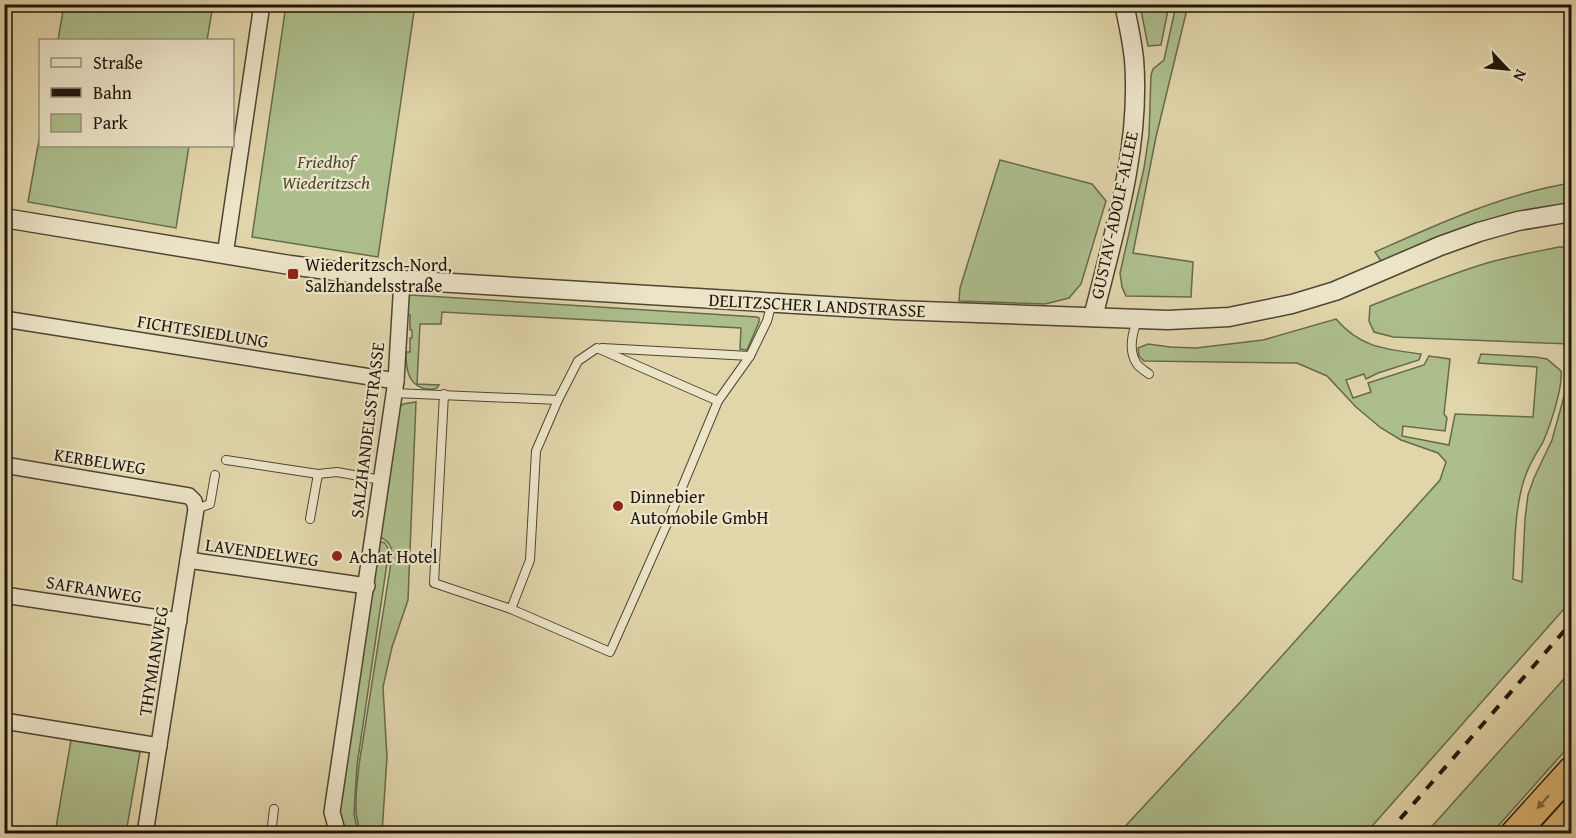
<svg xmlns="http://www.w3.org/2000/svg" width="1576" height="838" font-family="'Gentium Book Plus',serif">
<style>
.green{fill:#adbe8d;stroke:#666a4c;stroke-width:1.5}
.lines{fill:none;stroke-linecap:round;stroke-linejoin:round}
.service-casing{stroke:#4f4534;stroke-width:10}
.minor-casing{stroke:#4f4534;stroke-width:18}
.tertiary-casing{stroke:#4f4534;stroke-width:21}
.motorway-casing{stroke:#1e150c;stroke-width:30}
.service{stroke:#ece4c8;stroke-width:8}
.minor{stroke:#ece4c8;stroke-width:15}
.tertiary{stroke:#ece4c8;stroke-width:18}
.motorway{stroke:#e0ba75;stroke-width:27}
.rail{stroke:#1e150c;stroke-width:4;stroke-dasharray:10 10;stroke-linecap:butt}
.oneway{fill:#7f6840}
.poi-dot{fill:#8f2418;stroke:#ece4c8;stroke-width:2}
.labels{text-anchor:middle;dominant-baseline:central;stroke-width:4.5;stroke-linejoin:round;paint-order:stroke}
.park-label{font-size:18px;font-style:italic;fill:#494833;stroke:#ece4c8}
.street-label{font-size:18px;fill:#1e150c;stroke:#ece4c8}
.poi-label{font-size:18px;fill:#1e150c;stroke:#ece4c8;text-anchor:start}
</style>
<rect width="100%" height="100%" fill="#e1d5aa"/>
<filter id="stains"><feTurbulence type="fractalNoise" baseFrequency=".00333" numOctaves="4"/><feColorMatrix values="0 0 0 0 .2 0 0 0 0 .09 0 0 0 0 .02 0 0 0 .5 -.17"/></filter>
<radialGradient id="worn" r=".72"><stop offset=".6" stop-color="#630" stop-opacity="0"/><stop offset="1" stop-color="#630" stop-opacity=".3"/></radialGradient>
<g class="green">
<polygon points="64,5 172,5 212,11 207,40 58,40"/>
<polygon points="286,5 415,5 378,257 252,237"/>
<polygon points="1140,5 1169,5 1161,45 1148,46"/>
<polygon points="1176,5 1188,5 1156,137 1133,253 1193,262 1191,297 1126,296 1122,287 1120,273 1144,168 1149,135 1151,75 1153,69 1164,60"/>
<polygon points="40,134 40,146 189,146 176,228 28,202"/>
<polygon points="1000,160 1092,184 1106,201 1081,284 1069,298 1045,304 959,301 960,288"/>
<path d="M1571,183V204L1383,264L1375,252C1438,224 1503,194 1571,183Z"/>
<path d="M1559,247H1571V344L1393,337L1374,332L1369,321L1370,306C1409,291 1447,275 1487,263C1511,256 1535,252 1559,247Z"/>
<path d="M410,295L757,317L759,318V322L747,350L740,349L741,328L442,312L441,324H420L417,384L439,385L437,388C432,390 428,390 422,388C407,382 406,367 406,352H410V338H412V330H410V315H406L408,298Z"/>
<path d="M1336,319C1361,348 1385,349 1421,354L1419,360L1378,373L1366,379L1364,374L1346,380L1353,398L1371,392L1368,383L1424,365L1429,356L1450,359L1444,414L1447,418L1445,431L1403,426L1402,436L1449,445L1455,414L1533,417L1537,367L1478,363L1481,354L1535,357L1547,359L1561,371C1563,388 1550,426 1543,442C1537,452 1530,463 1526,474C1514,507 1515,545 1513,579L1522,582L1525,519L1528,495L1534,478L1552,440L1571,371V601L1366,833H1119L1245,697L1440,480L1446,462L1438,453L1401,440L1381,428L1356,407L1327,376L1297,363L1144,361L1139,356L1138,348L1148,344L1170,347L1196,348L1263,340Z"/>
<path d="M416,402L408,600L392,647L383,687L387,757L382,833L360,834L356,813V795L359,765L390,569C391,555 396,544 380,537L397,410L403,404Z"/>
<polygon points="379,541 385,543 389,550 357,765 354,814 358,833 345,834 339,814"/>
<polygon points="1571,671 1571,744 1492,833 1426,833"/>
<polygon points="71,740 140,752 126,833 55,833"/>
</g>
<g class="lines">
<defs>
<g id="service">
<path d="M1137,321C1132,334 1128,351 1137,364C1140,368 1145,371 1149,374"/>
<polyline points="602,348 750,356"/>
<polyline points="394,393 558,400 578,361 597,348 718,401 750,356 767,321 772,303"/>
<polyline points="444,394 434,583 511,609 530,560 536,451 558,400"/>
<polyline points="226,460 318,474 337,472 381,480"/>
<polyline points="196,509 210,504 215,475"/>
<polyline points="310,519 318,474"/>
<polyline points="511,609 610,652 666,526 718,401"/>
<polyline points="271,834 274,809"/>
</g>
<g id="minor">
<polyline points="225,255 262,4"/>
<polyline points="4,319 396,381"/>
<polyline points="4,465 189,496 194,501 196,509 145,834"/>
<polyline points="188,560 367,586"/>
<polyline points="4,595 179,621"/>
<polyline points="4,721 159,746"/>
<polyline points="338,834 332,812 396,381 402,280"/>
</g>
<g id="tertiary">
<polyline points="4,218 290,265 402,280 895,310 1168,320 1229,317 1292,304 1335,291 1440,246 1479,232 1518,221 1572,212"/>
<path d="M1093,317C1114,233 1141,146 1134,59C1132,41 1128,22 1124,4"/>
</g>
<g id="motorway">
<polyline points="1514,834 1572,770"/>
<polyline points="1553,834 1572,813"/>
</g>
</defs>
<use href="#service" class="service-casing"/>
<use href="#minor" class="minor-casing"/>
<use href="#tertiary" class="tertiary-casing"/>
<use href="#motorway" class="motorway-casing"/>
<use href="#service" class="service"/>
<use href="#minor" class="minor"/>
<use href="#tertiary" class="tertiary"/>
<use href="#motorway" class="motorway"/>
<polyline class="rail" points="1387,834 1572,622"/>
</g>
<defs><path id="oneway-solid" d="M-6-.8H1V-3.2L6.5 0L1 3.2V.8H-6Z" transform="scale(1.5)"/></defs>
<use class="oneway" href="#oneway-solid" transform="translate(1543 802) rotate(132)"/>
<g class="poi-dot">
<rect x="287" y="268" width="12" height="12" rx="3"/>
<circle cx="618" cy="506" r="6"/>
<circle cx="337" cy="556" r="6"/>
</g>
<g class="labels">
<g class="park-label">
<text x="326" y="161">Friedhof<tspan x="326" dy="21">Wiederitzsch</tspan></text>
</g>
<g class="street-label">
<text transform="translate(1114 215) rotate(-78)">GUSTAV-ADOLF-ALLEE</text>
<text transform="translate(817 305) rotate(3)">DELITZSCHER LANDSTRASSE</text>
<text transform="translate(203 331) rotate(9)">FICHTESIEDLUNG</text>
<text transform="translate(367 430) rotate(-83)">SALZHANDELSSTRASSE</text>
<text transform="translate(100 461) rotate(9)">KERBELWEG</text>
<text transform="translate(262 552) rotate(8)">LAVENDELWEG</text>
<text transform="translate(94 589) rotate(9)">SAFRANWEG</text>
<text transform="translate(153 661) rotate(-81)">THYMIANWEG</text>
</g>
<g class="poi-label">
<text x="305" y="264">Wiederitzsch-Nord,<tspan x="305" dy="21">Salzhandelsstraße</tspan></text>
<text x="630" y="496">Dinnebier<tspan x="630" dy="21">Automobile GmbH</tspan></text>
<text x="349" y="556">Achat Hotel</text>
</g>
</g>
<rect width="1576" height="838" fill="none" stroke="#e1d5aa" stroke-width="24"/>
<rect x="6" y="6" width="1564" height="826" fill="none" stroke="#1e150c" stroke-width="3"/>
<rect x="12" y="12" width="1552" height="814" fill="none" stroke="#1e150c" stroke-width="1.5"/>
<rect x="39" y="39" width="195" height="108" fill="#ece4c8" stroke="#9a917d" stroke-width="1.5"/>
<rect x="51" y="58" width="30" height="9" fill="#ece4c8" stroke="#9a917d" stroke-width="1.5"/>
<text x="93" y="69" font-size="18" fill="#1e150c">Straße</text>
<rect x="51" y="88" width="30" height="9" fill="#1e150c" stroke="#9a917d" stroke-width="1.5"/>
<text x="93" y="99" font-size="18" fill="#1e150c">Bahn</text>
<rect x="51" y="114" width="30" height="18" fill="#adbe8d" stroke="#9a917d" stroke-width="1.5"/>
<text x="93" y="129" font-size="18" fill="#1e150c">Park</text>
<g transform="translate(1507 69) rotate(116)" stroke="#ece4c8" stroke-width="4.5" paint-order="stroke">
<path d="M0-4.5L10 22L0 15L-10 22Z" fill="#1e150c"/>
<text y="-9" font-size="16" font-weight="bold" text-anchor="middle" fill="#1e150c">N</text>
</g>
<rect width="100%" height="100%" filter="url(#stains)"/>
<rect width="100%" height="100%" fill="url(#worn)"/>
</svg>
